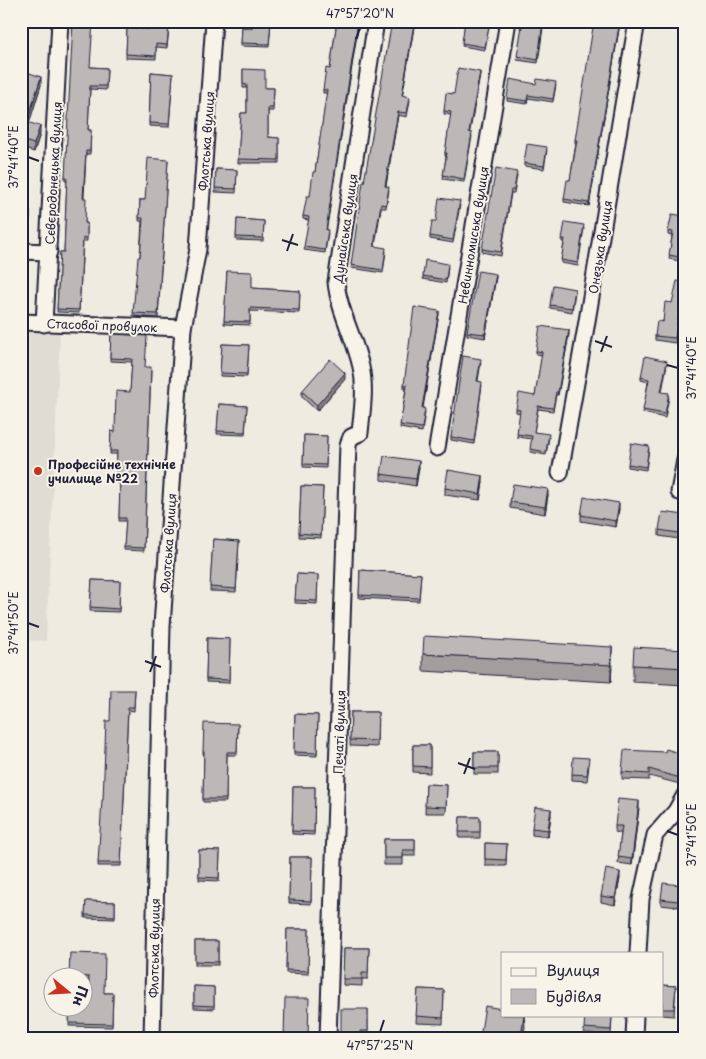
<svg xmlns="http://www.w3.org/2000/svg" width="706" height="1059" font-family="'Playpen Sans',sans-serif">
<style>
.built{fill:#dfdcd4}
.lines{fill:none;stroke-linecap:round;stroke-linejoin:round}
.street-casing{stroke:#22223b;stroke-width:19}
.street{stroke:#f7f3e8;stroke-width:15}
.wall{fill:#a19e9d;stroke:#22223b}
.shaded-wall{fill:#838180;stroke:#22223b}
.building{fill:#bbb8b7;stroke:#22223b}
.ticks{fill:none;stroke:#22223b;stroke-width:2}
.poi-dot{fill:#c8321e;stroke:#f7f3e8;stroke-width:2}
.labels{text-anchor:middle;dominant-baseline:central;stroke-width:4;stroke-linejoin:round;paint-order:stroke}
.street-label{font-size:12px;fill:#22223b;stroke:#f7f3e8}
.poi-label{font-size:12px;font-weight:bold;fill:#22223b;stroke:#f7f3e8;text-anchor:start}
.neatline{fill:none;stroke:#22223b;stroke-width:2}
.ticks-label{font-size:12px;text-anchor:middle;fill:#22223b}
</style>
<rect width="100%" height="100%" fill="#eeebe1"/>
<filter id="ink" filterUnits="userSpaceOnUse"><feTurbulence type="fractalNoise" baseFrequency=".02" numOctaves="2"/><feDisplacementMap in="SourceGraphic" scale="10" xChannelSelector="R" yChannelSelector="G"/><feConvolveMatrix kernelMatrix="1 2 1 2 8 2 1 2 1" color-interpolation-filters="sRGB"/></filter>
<g filter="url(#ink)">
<polygon class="built" points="21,332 60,333 46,641 21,640"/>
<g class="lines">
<defs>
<g id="street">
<polyline points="21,251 49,252"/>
<polyline points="21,322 183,328"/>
<polyline points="44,324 60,21"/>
<polyline points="437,448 508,21"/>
<polyline points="560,473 586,327 637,21"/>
<polyline points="679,492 685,460"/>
<polyline points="638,953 641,899 655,835 676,811 685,795"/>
<polyline points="152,1038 162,626 183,328 198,249 214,21"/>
<path d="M328,1038L348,445L351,437L360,433C362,411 366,389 361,367C355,338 339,312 336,282L376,21"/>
<polyline points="634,1038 635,1015"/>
</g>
</defs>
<use href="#street" class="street-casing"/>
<use href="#street" class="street"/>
</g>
<g class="wall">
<polygon points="172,21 171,28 169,28 167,48 156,47 156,59 126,58 127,28 149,29"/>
<polygon points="252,21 278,21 278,24 271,23 269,47 241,46 242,27 252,28"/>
<polygon points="337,21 359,21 326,230 328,233 325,253 304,250 309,220 303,219 303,216 310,196 315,172 327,93 323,93 323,90 330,69"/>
<polygon points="423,21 440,21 440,24"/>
<polygon points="465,21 490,21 485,50 462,46"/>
<polygon points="521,21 544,21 538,63 517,60 522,29 520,29"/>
<polygon points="414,27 402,95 410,100 407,117 398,115 386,186 389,190 386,208 381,208 375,246 386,251 383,273 351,268 364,182"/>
<polygon points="619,29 589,206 564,202 564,199 570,180 576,143 575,143 575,140"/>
<polygon points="90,67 107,68 106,90 90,89 88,130 91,130 90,154 86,154 84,198 85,223 87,223 87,241 83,241 79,313 57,312 60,252 64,252 67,180 65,180 65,177"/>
<polygon points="243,69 265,88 274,88 273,111 268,111 268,137 279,138 279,163 238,163 241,113 247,113 247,88 243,88"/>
<polygon points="21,70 41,85 29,123 40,134 34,152 21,148"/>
<polygon points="151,72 173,74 169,127 149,126"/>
<polygon points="480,75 469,133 472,136 464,182 443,179 446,156 445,156 445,153 451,115 444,114 444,111 454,94"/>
<polygon points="536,84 556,85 553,102 528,98 527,104 507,101 507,98"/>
<polygon points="547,150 544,169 524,166 524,163"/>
<polygon points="685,150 685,175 680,174 680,170"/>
<polygon points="168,160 158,318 133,316 140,257 142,221 139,221 140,200 145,200"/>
<polygon points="216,169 237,170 236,193 215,192"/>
<polygon points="517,175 514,193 511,193 501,256 482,252 482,249"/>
<polygon points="460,205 453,243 430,239 430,236 436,221"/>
<polygon points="21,208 30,216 27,241 21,240"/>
<polygon points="685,216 685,232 683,239 685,239 685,262 669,259 672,236 668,235 668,231"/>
<polygon points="237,219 264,221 263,241 236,240"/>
<polygon points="584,228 578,266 561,263 564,242 562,242 562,239"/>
<polygon points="448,267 446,283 423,279 423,276"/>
<polygon points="227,271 252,288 300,291 299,313 250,311 250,325 224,324"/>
<polygon points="496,277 485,338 467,335 467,332"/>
<polygon points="685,282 685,315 684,324 678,323 675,343 655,340 655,336 672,303"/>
<polygon points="575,292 572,312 550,308 550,305"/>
<polygon points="439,314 423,408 425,412 422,432 400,428 406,388 404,388 404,385"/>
<polygon points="111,334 145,367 151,371 144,551 124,550 126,521 119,521 120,483 116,483 117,454 110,454 111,431 115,432 130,392 132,362 110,361"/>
<polygon points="569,334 558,395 556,395 553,411 538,409 534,432 549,437 546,455 530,452 532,439 517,437 520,413 516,412 516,409 535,396 542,355 536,354 536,351"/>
<polygon points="222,344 249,345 247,377 220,376"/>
<polygon points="481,362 478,381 482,385 474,444 451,440 451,437"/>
<polygon points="667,364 662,392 669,397 665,418 643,413 648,382 641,380 641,377"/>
<polygon points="345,379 317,411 302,397 302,391"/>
<polygon points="219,404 247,406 245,435 217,434"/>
<polygon points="304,435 327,436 326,468 303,467"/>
<polygon points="649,449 646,470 628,467 628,464"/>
<polygon points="419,467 416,486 381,480 381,474"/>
<polygon points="483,482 480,500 445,495 445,488"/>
<polygon points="301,486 323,487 321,538 299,537"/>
<polygon points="548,495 545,514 510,508 510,502"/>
<polygon points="619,509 616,527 581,521 581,515"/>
<polygon points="685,515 685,540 659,536 659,530"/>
<polygon points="213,539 239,541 236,592 210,591"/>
<polygon points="360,570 421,574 419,601 359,598"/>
<polygon points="297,574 318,575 317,604 295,603"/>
<polygon points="92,580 120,581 119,612 90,611"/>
<polygon points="207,638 230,639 229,683 206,682"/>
<polygon points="685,650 685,685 633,682 633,665"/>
<polygon points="423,654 612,664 611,682 423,671"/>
<polygon points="135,690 134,711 128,710 121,866 98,866 110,721"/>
<polygon points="351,712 378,712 377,747 350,746"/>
<polygon points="295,714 318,715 317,756 294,755"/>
<polygon points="238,724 237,755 227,755 226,802 203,802 204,754 203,754 203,751"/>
<polygon points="413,745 430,745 430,773 413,772"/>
<rect x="474" y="752" width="24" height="22"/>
<polygon points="685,755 680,784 649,776 649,780 622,779 622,772"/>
<polygon points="589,765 587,781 572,780 572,774"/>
<polygon points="426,784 447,785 446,813 425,813"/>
<polygon points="293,787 315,787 314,835 292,834"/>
<polygon points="639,807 632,865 618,863 621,833 615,832 615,826"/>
<polygon points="551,815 548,837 532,835 532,828"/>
<polygon points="460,817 480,817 480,838 459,838"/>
<polygon points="384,839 415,839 415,856 403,856 403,865 384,865"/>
<polygon points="485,843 507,844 506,866 485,866"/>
<polygon points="199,850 220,851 219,881 199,880"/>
<polygon points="290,857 312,857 311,904 289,903"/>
<polygon points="620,878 615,905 601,902 601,896"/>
<polygon points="680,892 678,907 661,905 661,899"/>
<polygon points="86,901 115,902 115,919 85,918"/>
<polygon points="287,929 309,929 308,974 286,973"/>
<rect x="195" y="941" width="23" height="24"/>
<polygon points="344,948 369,948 368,979 362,979 362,986 343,985"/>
<polygon points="70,953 104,993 113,993 112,1027 69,1026 70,1007 88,1007 89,980 82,980 82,976"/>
<polygon points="662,985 676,986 674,1016 662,1015"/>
<polygon points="194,986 214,987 214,1009 194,1008"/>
<polygon points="418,989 444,990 443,1024 416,1023"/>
<polygon points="368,1009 368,1038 341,1038"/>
<polygon points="612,1015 611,1036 584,1034 584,1028"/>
</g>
<g class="shaded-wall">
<polygon points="358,21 359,21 326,233 326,230"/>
<polygon points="414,24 414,27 402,98 402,95"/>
<polygon points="619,26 619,29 589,206 589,203"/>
<polygon points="480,72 480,75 469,136 469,132"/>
<polygon points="41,77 41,85 27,130 27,122"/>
<polygon points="398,112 398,115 385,189 385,186"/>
<polygon points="40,126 40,134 34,152 34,144"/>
<polygon points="30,210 30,216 27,241 27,235"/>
<polygon points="496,274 496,277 485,338 485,334"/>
<polygon points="439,311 439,314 422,411 422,408"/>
<polygon points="569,330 569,334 558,395 558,392"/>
<polygon points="345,373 345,379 317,411 317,405"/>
<polygon points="419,461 419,467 416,486 416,479"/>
<polygon points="483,476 483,482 480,500 480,494"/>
<polygon points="548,489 548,495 545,514 545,507"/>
<polygon points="619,503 619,509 616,527 616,521"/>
<polygon points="612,647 612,664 611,682 611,665"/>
<polygon points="685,762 685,768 680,784 680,778"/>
<polygon points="639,801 639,807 632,865 632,859"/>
<polygon points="551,809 551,815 548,837 548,830"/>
<polygon points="620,872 620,878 615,905 615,898"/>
<polygon points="524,1015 525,1027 523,1038 521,1038"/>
</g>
<g class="building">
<polygon points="73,21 93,21 90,67 107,68 106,86 90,86 88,130 91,130 90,151 86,151 83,198 86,198 85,223 87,223 87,238 83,238 79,310 57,309 60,252 64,252 67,177 65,177"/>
<polygon points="149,21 171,21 171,25 169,25 167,45 156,44 156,56 126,54 127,28 149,29"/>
<polygon points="252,21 271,21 269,44 241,43 242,27 252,28"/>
<polygon points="337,21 358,21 326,230 328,230 325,250 304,247 309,217 303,216 307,196 310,196 313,172 315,172 327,90 323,90 326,68 330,69"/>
<polygon points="392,21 399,21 414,24 402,95 410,97 407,113 398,112 385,186 389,187 386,205 381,204 374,246 386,248 383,270 351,265 363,182 364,182"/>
<polygon points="465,21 490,21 485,47 462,43"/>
<polygon points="521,21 543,21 538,60 517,56 522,26 520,26"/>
<polygon points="594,21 619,26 589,203 564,199 567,180 570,180 577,140 575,140"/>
<polygon points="458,68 480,72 469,132 472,133 464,179 443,175 447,153 445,153 451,112 444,111 446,93 454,94"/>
<polygon points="243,69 265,70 265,88 274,88 273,108 268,108 268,137 279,138 279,160 238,159 241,113 247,113 247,85 243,84"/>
<polygon points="21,70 41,77 27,122 40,126 34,144 21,140"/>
<polygon points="151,72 173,74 169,124 149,123"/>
<polygon points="510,79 536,84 537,79 556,82 553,99 528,95 527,101 507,98"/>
<polygon points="527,144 547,147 544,166 524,163"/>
<polygon points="684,150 685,150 685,171 680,170"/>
<polygon points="148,158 168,160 158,314 133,313 138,257 140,257 143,218 139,218 140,200 145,200"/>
<polygon points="496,168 517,172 514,190 511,190 501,252 482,249"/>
<polygon points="216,169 237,170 236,189 215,188"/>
<polygon points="439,198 460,201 453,240 430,236 432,221 436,221"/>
<polygon points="21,208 30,210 27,235 21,234"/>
<polygon points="672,214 685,216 685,228 683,239 685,239 685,258 669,255 673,232 668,231"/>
<polygon points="237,219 264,221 263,238 236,237"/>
<polygon points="565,222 584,225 578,263 561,260 565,239 562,239"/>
<polygon points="425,260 448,264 446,280 423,276"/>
<polygon points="227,271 252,272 252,288 300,291 299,310 250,308 250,322 224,321"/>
<polygon points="478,271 496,274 485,334 467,332"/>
<polygon points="677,281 685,282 685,311 684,320 678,319 675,338 655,336 657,321 663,322 665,302 672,303"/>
<polygon points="553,285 575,289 572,308 550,305"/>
<polygon points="414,307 439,311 422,408 425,409 422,428 400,425 407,385 404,385"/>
<polygon points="540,326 569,330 558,392 556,392 553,408 538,406 534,432 549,434 546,452 530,449 532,436 517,434 520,410 516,409 519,393 535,396 542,352 536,351"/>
<polygon points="111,334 147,336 145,367 151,367 144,548 124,547 126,518 119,518 120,480 116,480 117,451 110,451 111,431 115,432 116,391 130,392 132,359 110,358"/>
<polygon points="222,344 249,345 247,374 220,373"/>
<polygon points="463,356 481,359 477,381 482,382 474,441 451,437"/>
<polygon points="645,356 667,361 661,392 669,393 665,414 643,410 649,379 641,377"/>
<polygon points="330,359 345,373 317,405 302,391"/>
<polygon points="219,404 247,406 245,432 217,431"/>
<polygon points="304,435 327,436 326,465 303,464"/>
<polygon points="631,443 649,446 646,467 628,464"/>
<polygon points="384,456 419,461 416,479 381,474"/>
<polygon points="448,470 483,476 480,494 445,488"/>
<polygon points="513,484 548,489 545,507 510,502"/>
<polygon points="301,486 323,487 321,535 299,533"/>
<polygon points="584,497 619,503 616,521 581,515"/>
<polygon points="662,512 685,515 685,534 659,530"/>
<polygon points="213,539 239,541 236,589 210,587"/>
<polygon points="360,570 421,574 419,598 359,595"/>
<polygon points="297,574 318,575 317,601 295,600"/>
<polygon points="92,580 120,581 119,609 90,607"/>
<polygon points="424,636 612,647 611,665 423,654"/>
<polygon points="207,638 230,639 229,680 206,679"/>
<polygon points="634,647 685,650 685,668 633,665"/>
<polygon points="111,690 135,690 134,707 128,707 121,863 98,863 102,800 103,800 106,721 110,721"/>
<polygon points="351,712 378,712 377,741 350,740"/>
<polygon points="295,714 318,715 317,753 294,752"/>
<polygon points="204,723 238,724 237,752 227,752 226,799 203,799 204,751 203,751"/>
<polygon points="413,745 430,745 430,767 413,766"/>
<polygon points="666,749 685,755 685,762 680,778 649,769 649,774 622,772 624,750 665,752"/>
<rect x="474" y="752" width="24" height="16"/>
<polygon points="573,757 589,758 587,775 572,774"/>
<polygon points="426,784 447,785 446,807 425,806"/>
<polygon points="293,787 315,787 314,832 292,831"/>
<polygon points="618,799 639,801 632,859 618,857 622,826 615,826"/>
<polygon points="535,807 551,809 548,830 532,828"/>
<polygon points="460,817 480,817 480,832 459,832"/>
<polygon points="384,839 415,839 415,850 403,850 403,858 384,858"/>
<polygon points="485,843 507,844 506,860 485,859"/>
<polygon points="199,850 220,851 219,878 199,877"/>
<polygon points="290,857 312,857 311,901 289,900"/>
<polygon points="606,869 620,872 615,898 601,896"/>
<polygon points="663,883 680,885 678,901 661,899"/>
<polygon points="86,901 115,902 115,916 85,915"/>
<polygon points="287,929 309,929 308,971 286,970"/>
<polygon points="195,941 218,941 218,962 195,961"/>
<polygon points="344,948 369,948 368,973 362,973 362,979 343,979"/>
<polygon points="70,953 105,954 104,993 113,993 112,1024 69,1023 70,1007 88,1007 89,977 69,976"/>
<polygon points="662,985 676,986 674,1009 662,1009"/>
<polygon points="194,986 214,987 214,1006 194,1005"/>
<polygon points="418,989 444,990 443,1018 416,1016"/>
<polygon points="285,998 309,998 308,1038 284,1038"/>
<polygon points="485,1006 502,1009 502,1015 524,1015 521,1038 480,1038"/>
<polygon points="341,1009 368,1009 368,1031 360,1031 360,1038 341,1038"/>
<polygon points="585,1015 612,1015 611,1030 584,1028"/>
<polygon points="190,1032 214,1033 214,1038 190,1038"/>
</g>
</g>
<path class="ticks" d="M356,39L360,28M28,157L39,161M282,240L298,245M287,251L293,234M595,341L612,347M601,352L607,336M667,365L678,368M28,623L39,627M145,661L161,667M150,672L156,656M458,763L475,769M464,774L470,758M667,831L678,835M380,1032L384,1020"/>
<circle class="poi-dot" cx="38" cy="471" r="5"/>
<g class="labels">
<g class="street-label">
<text transform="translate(206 141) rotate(-86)">Флотська вулиця</text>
<text transform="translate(53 173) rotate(-87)">Сєвєродонецька вулиця</text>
<text transform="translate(345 228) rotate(-82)">Дунайська вулиця</text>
<text transform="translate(473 235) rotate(-81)">Невинномиська вулиця</text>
<text transform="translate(600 247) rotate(-81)">Онезька вулиця</text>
<text transform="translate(102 325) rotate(2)">Стасової провулок</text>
<text transform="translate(168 543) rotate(-86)">Флотська вулиця</text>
<text transform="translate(339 732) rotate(-88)">Печаті вулиця</text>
<text transform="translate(154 948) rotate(-89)">Флотська вулиця</text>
</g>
<g class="poi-label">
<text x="48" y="464">Професійне технічне<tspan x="48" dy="14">училище №22</tspan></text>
</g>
</g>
<rect width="706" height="1059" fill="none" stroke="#f7f3e8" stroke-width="55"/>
<rect x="501" y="952" width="162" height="65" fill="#f7f3e8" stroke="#a29fa3"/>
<rect x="511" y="968" width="25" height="8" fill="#f7f3e8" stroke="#a29fa3"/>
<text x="546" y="976" font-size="15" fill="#22223b">Вулиця</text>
<rect x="511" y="989" width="25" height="15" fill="#bbb8b7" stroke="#a29fa3"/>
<text x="546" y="1002" font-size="15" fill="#22223b">Будівля</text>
<g transform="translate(68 992) rotate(108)"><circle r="24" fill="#f7f3e8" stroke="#a29fa3"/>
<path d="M0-4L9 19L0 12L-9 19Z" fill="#c8321e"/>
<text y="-8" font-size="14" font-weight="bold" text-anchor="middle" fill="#22223b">Пн</text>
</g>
<rect x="28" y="28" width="650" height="1004" class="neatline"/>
<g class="ticks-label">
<text x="360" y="18">47°57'20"N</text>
<text transform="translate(14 157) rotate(-90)" y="4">37°41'40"E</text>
<text transform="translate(692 368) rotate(-90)" y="4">37°41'40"E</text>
<text transform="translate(14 623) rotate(-90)" y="4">37°41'50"E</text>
<text transform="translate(692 835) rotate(-90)" y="4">37°41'50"E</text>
<text x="380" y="1050">47°57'25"N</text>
</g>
</svg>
